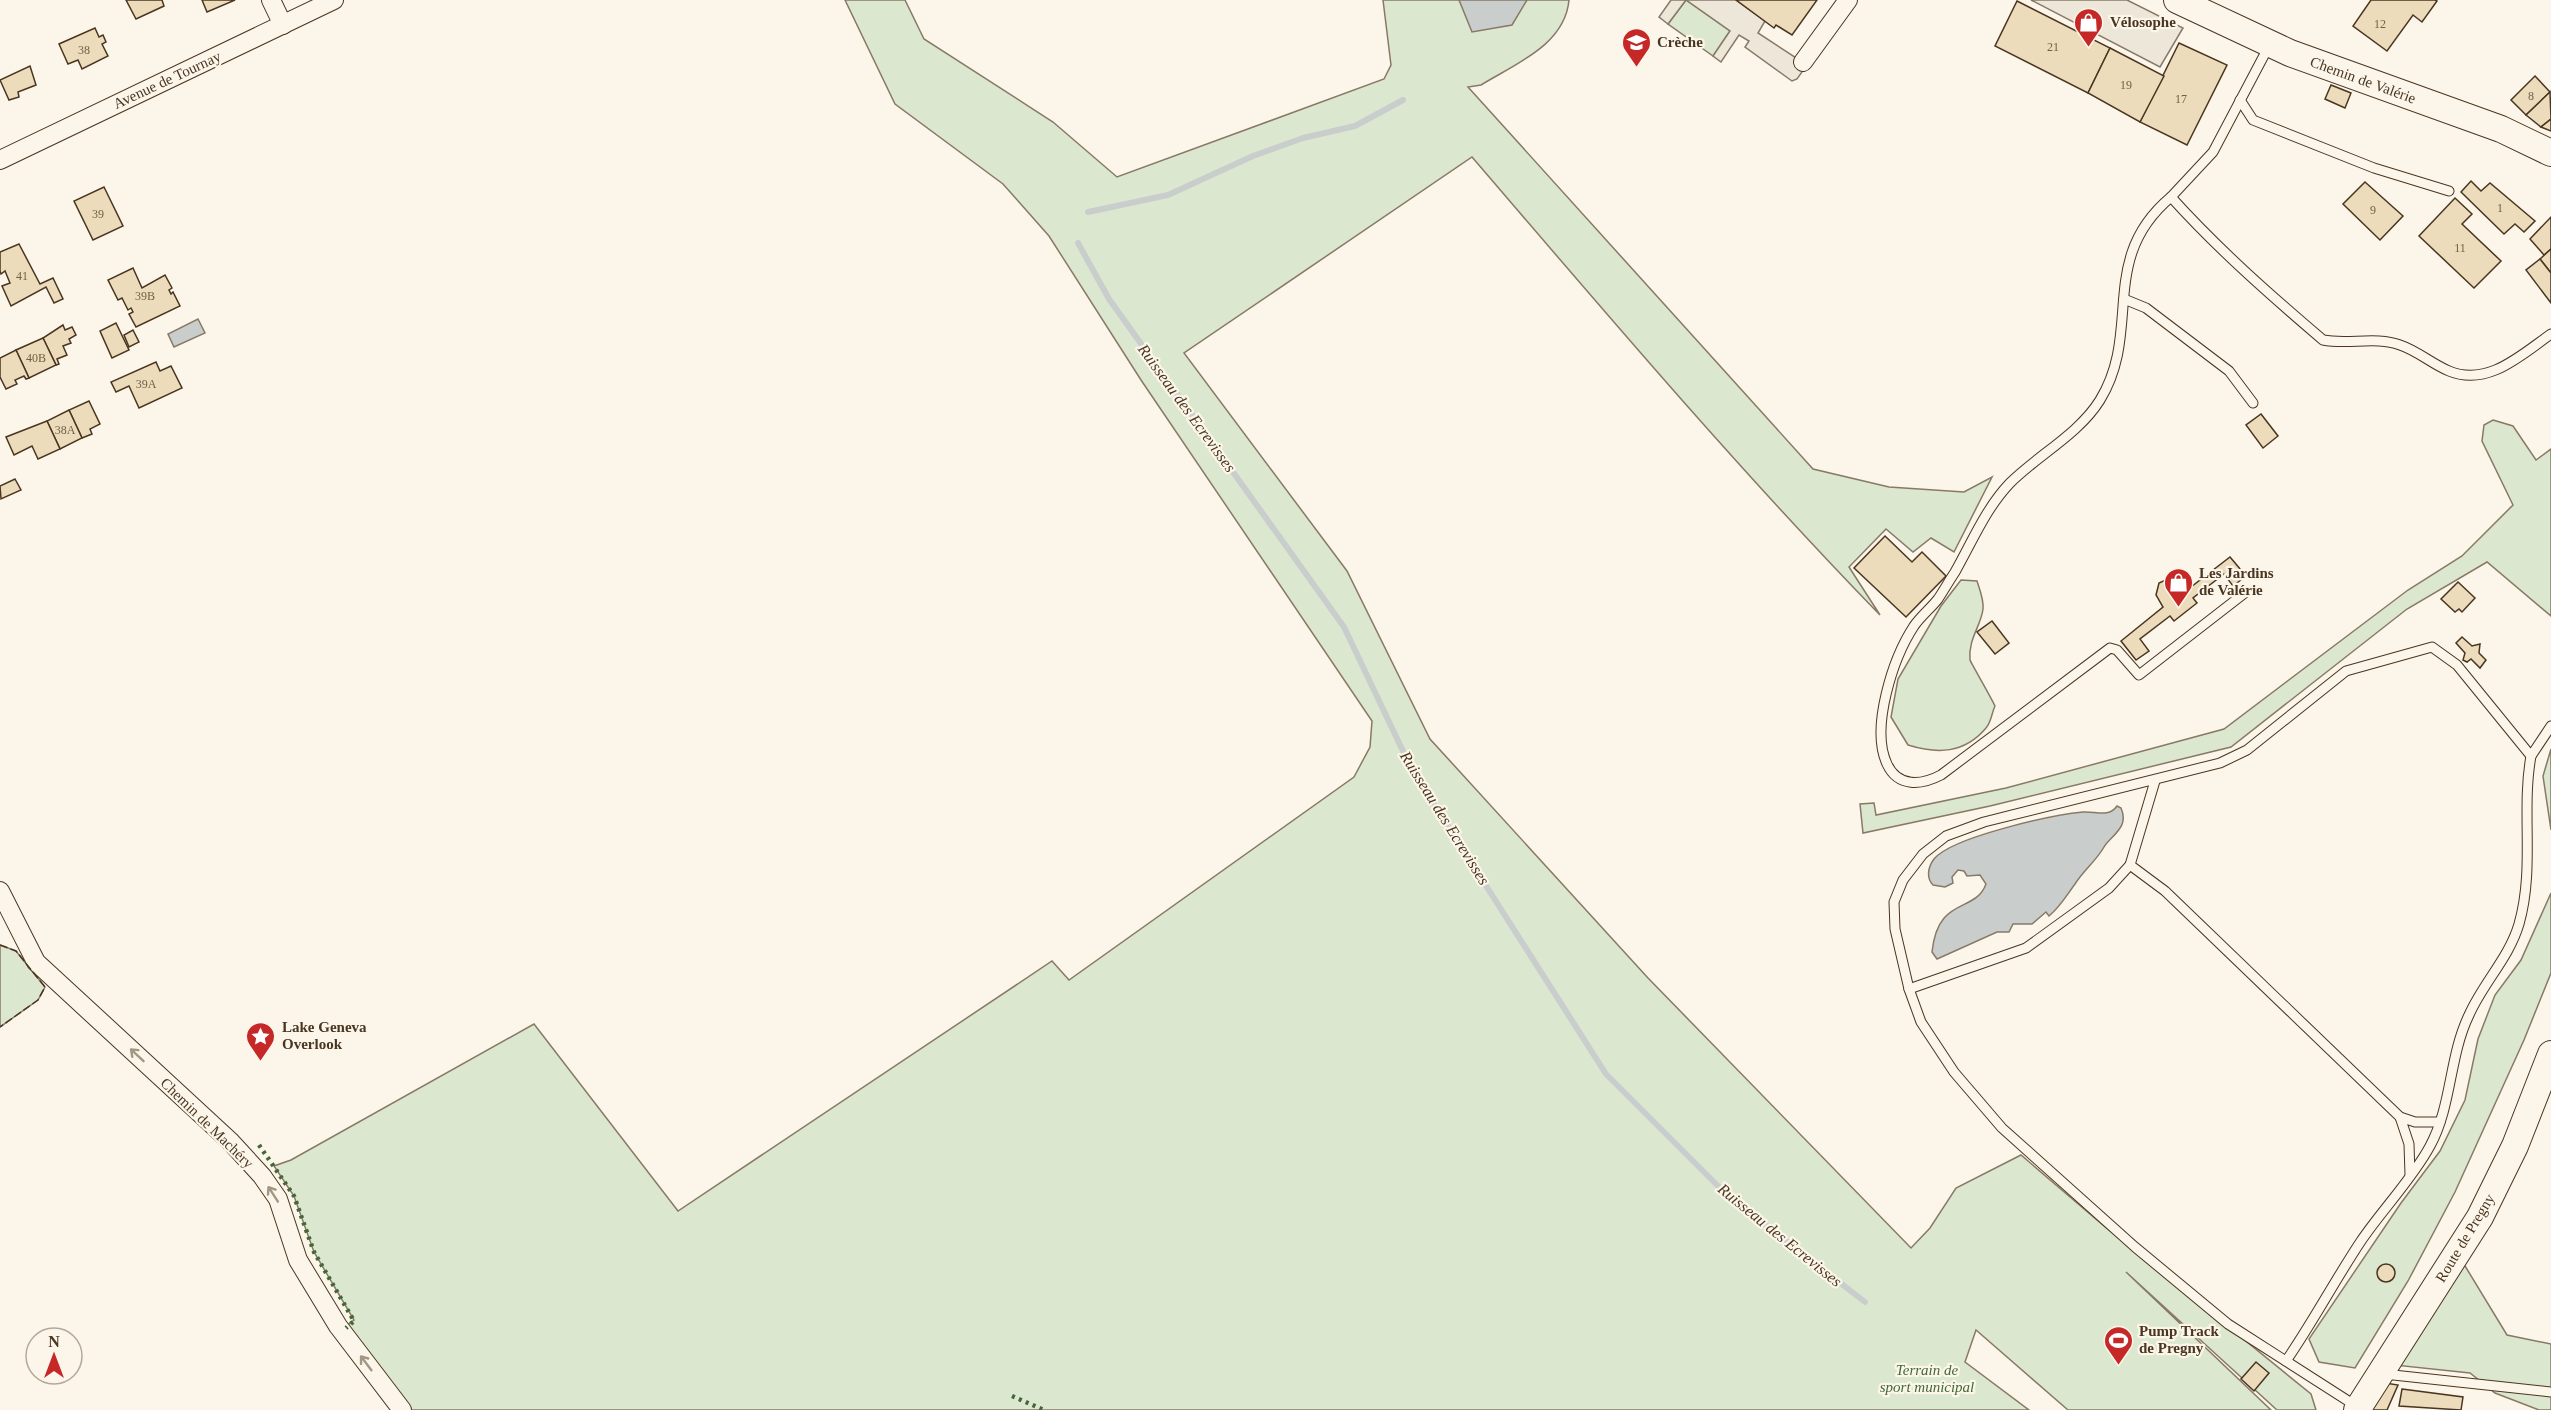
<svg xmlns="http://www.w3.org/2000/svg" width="2551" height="1410" font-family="'Times New Roman',serif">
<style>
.green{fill:#dce7d0;stroke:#887966;stroke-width:1.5}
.parking{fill:#ede7d9;stroke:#887966;stroke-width:1.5}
.water{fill:#c9cecd;stroke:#887966;stroke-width:1.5}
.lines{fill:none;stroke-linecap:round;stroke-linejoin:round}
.stream{stroke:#c9cecd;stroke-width:6}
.building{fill:#ecdcbc;stroke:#4a3520;stroke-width:1.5}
.lane-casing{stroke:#4a3520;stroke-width:11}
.street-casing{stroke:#4a3520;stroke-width:20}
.secondary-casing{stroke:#4a3520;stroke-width:28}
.lane{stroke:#fbf6e9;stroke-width:9}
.street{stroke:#fbf6e9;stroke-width:18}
.secondary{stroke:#fbf6e9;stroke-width:26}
.hedge{stroke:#436837;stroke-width:4.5;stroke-dasharray:3 4.5;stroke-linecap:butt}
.fence{stroke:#4a3520;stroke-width:1.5;stroke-dasharray:8 3;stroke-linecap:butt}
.oneway{stroke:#a29684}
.labels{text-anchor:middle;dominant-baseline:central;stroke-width:4.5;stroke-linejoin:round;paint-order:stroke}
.number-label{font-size:12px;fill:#725f47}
.poi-label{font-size:15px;font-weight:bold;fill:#4a3520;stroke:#fbf6e9;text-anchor:start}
.street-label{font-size:15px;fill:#4a3520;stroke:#fbf6e9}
.park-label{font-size:15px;font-style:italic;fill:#436837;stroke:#fbf6e9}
.water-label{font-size:16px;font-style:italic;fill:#4a3520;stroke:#fbf6e9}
</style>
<rect width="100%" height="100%" fill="#fbf6e9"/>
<g class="green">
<path d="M845,0H905L924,39L1053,122L1117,177L1384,79L1391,65L1383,0H1569C1565,45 1515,64 1481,85L1468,87L1813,469L1889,487L1964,492L1992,477L1954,552L1931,538L1913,552L1886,529L1849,567L1880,615C1737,468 1605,312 1472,157L1184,353L1347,571L1430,739L1648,978L1911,1248L1930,1228L1956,1188L2021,1155L2104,1226L2311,1394L2316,1410H2277L2126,1272L2271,1410H2068L1976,1330L1965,1362L2029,1410H410L345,1327L354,1320L314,1252L294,1196L274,1166L291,1160L534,1024L678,1211L1052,961L1069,980L1354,777L1370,747L1372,721L1141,380L1049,236L1003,184L895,104Z"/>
<polygon points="1686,0 1730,31 1713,56 1668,24"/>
<polygon points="2493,420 2513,426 2536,460 2551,449 2551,616 2487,562 2407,609 2231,747 1990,806 1863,833 1860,804 1874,803 1876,815 2006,788 2224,729 2408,590 2462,556 2513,505 2482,441 2484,425"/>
<path d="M1961,580L1977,581C1980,590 1984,600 1983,609C1981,626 1968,639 1970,660C1971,663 1991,697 1995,706C1992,712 1991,723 1986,728C1964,754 1937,754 1908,745L1891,717L1898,679L1941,606Z"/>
<polygon points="2551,749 2551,830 2543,776"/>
<polygon points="2551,893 2551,973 2524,1040 2455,1192 2408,1281 2355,1368 2319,1362 2309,1339 2401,1203 2440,1151 2465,1100 2478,1039 2495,995 2521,960"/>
<polygon points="0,945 16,951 45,987 38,1000 0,1027"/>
<polygon points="2462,1261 2507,1335 2551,1344 2551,1410 2539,1410 2495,1393 2470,1373 2394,1365"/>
</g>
<g class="parking">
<polygon points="1671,0 1736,0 1765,21 1758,33 1807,65 1797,79 1792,81 1745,47 1749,41 1739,35 1721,62 1713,56 1730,31 1686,0 1668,24 1659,17"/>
<polygon points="2031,0 2127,0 2183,28 2160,67"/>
</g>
<g class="water">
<polygon points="1459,0 1527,0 1512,25 1472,32"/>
<polygon points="198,319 205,333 174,347 168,334"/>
<path d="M2117,806L2121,808C2130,828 2110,836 2104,847C2096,861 2084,870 2075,884C2066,896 2061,906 2049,916L2046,912L2032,924H2013L2009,932H1997L1937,959L1932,952C1938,895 1975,914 1986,884L1980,875L1967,876L1964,871L1958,870L1952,877L1953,883L1945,887L1933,885C1926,878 1928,867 1934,859C1952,837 2052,815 2083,812C2095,811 2109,818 2117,806Z"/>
</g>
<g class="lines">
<g class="stream">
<polyline points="1088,212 1168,195 1253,156 1303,138 1355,126 1403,100"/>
<polyline points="1078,243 1109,299 1344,627 1411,768 1606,1074 1728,1196 1865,1302"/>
</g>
</g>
<g class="building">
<polygon points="126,0 162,0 164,6 136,19"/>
<polygon points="202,0 235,0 207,12"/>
<polygon points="1736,0 1817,0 1792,35 1776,25 1774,28"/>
<polygon points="2371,0 2435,0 2437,1 2422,22 2413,15 2387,51 2353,26"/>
<polygon points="2017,1 2110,48 2088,93 1995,46"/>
<polygon points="95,28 99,37 103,35 106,42 102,44 108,56 82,69 78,60 68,64 59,44"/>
<polygon points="2179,43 2227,65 2187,145 2140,122"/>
<polygon points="2110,48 2164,76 2140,122 2088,93"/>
<polygon points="30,66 36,85 18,92 19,97 9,100 0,80"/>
<polygon points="2535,76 2550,92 2526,115 2511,100"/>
<polygon points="2331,85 2351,93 2345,108 2325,99"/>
<polygon points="2550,92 2551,119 2541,127 2526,115"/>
<polygon points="2551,119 2551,131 2541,127"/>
<polygon points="2471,181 2481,191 2490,183 2535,221 2524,232 2515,224 2504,234 2461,192"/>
<polygon points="2365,182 2403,216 2380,240 2343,204"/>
<polygon points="104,187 123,226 93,240 74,201"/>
<polygon points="2455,198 2472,214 2462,224 2501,261 2474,288 2419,236"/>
<polygon points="2551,217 2551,249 2544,255 2530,239"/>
<polygon points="19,244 40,284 53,278 63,299 54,303 46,287 11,306 2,286 10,283 5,271 1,274 0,271 0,252"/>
<polygon points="2551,249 2551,273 2540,259"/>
<polygon points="2540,259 2551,273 2551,303 2526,270"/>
<polygon points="133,268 142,288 165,275 172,288 169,290 171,294 173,292 180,306 136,327 129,314 133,312 131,308 128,310 122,298 118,300 108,280"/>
<polygon points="116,323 129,350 112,358 100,331"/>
<polygon points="63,325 65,330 72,327 76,335 69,339 71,343 63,346 67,355 57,359 59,364 56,365 43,338"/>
<polygon points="133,330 139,342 129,347 124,335"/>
<polygon points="43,338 56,365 29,378 16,350"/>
<polygon points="16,350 29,378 26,379 24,376 15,380 17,384 6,389 0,377 0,358"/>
<polygon points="156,362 160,371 171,366 182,388 139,408 129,386 116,392 111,382"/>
<polygon points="89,401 100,424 90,429 92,434 82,438 69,410"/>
<polygon points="69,410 82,438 60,449 47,421"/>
<polygon points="2261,414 2278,436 2263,448 2246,425"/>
<polygon points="47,421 60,449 38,459 32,446 14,455 6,437"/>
<polygon points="15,479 21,490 1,499 0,486"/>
<polygon points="1885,536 1912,562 1922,552 1946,576 1906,617 1854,568"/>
<polygon points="2230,557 2246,576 2233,586 2224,574 2193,598 2197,603 2174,621 2170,616 2140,639 2149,651 2136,660 2121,641 2163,607 2156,595 2159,583 2170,578 2176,579 2187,590"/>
<polygon points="2458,582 2475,598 2462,612 2459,609 2455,612 2441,599"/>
<polygon points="1992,621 2009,643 1995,654 1977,632"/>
<polygon points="2462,637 2472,646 2480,644 2479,653 2486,660 2480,668 2471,659 2467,662 2463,660 2465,653 2456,643"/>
<circle cx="2386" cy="1273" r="9"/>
<polygon points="2256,1362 2269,1373 2254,1391 2241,1379"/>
<polygon points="2379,1382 2398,1385 2387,1410 2365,1410"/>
<polygon points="2402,1389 2463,1397 2461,1410 2399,1406"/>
</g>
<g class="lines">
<defs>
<g id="lane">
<path d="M2270,44L2213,152L2171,197C2218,249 2269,294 2323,340C2348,345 2376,336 2400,345C2418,351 2432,364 2449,371C2488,387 2521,355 2551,334"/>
<polyline points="2240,100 2253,120 2374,168 2449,191"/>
<path d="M2171,197C2097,259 2143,330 2100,400C2079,434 2038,455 2010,483C1986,508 1972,542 1955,572C1949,581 1944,590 1938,599C1931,608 1921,616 1914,626C1893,658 1870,728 1887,764C1898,788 1922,785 1941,775L2110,648L2117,650L2139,675L2246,592"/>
<polyline points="2124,299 2146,308 2229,371 2253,403"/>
<polyline points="2155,781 2130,865 2165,891 2400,1117"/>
<polyline points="1909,989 2026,948 2109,888 2130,865"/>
<polyline points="2410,1175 2409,1144 2400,1117 2415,1122 2440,1122"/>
<path d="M2286,1361C2313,1322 2335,1280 2361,1241C2382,1210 2413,1178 2430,1146C2452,1106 2449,1056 2469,1015C2483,983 2509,958 2519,924C2535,868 2521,811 2531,756"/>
<polyline points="2384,1374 2551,1392"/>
<polyline points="2356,1406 2228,1324 2135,1247 2002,1128 1954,1072 1921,1022 1909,989 1895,929 1894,902 1903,880 1923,854 1946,836 1984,822 2220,763 2247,750 2346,671 2432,647 2457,665 2531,756 2551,726"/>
</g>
<g id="street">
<polyline points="271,0 283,25"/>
<polyline points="1803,62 1848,0"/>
<polyline points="0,160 334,0"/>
<polyline points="0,891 36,962 230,1141 262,1176 278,1199 298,1260 338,1326 402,1410"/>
</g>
<g id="secondary">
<polyline points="2177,0 2290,53 2501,129 2551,153"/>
<polyline points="2357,1410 2480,1217 2515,1146 2551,1054"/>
</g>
</defs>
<use href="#lane" class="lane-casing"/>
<use href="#street" class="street-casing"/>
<use href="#secondary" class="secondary-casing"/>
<use href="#lane" class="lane"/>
<use href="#street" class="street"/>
<use href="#secondary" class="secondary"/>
<g class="hedge">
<polyline points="259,1145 294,1196 314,1252 354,1321 346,1328"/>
<polyline points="1012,1396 1044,1410"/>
</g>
<polyline class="fence" points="0,945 16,951 45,987 38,1000 0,1027"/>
</g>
<defs><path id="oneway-shaft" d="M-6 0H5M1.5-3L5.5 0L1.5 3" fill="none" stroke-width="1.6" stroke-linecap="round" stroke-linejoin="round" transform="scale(1.5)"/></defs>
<g class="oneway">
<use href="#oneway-shaft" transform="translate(137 1055) rotate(-137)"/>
<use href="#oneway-shaft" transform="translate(273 1194) rotate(-123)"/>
<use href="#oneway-shaft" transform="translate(366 1363) rotate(-127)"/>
</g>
<defs>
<symbol id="shop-pin" viewBox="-11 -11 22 30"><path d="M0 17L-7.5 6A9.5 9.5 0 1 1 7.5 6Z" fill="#c62828" stroke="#fbf6e9"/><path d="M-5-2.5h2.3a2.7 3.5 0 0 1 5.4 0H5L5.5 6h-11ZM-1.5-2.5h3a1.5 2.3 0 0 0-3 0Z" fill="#fff"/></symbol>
<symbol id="school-pin" viewBox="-11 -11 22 30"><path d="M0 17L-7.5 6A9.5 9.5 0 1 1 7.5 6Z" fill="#c62828" stroke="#fbf6e9"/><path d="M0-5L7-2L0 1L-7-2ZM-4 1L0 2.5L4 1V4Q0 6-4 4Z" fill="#fff"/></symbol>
<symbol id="sight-pin" viewBox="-11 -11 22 30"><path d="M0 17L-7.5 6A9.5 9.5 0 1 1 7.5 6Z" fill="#c62828" stroke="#fbf6e9"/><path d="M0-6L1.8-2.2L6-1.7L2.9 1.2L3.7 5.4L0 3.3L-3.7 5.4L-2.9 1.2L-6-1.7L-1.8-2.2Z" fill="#fff"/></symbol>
<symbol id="stadium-pin" viewBox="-11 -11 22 30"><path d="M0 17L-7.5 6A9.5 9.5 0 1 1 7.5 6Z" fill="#c62828" stroke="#fbf6e9"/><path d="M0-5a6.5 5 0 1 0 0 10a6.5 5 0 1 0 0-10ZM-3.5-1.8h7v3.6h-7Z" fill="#fff"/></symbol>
</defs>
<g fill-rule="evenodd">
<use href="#shop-pin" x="2072" y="6" width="33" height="45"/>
<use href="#school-pin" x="1620" y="26" width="33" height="45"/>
<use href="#shop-pin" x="2162" y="566" width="33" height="45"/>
<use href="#sight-pin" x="244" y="1020" width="33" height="45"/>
<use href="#stadium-pin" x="2102" y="1324" width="33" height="45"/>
</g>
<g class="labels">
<g class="number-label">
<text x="2380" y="24">12</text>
<text x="2053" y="47">21</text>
<text x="84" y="50">38</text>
<text x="2126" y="85">19</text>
<text x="2531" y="96">8</text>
<text x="2181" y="99">17</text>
<text x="2500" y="208">1</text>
<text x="2373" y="210">9</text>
<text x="98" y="214">39</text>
<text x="2460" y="248">11</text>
<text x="22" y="276">41</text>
<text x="145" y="296">39B</text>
<text x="36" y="358">40B</text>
<text x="146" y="384">39A</text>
<text x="65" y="430">38A</text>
</g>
<g class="poi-label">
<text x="2110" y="22">Vélosophe</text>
<text x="1657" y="42">Crèche</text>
<text x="2199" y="573">Les Jardins<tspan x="2199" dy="17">de Valérie</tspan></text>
<text x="282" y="1027">Lake Geneva<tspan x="282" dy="17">Overlook</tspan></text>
<text x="2139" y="1331">Pump Track<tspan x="2139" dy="17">de Pregny</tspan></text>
</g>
<g class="street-label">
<text transform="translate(167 80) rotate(-25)">Avenue de Tournay</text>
<text transform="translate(2363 80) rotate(20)">Chemin de Valérie</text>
<text transform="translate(207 1123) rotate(44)">Chemin de Machéry</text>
<text transform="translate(2465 1238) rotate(-59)">Route de Pregny</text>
</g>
<g class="park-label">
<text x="1927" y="1370">Terrain de<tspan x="1927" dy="17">sport municipal</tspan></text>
</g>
<g class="water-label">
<text transform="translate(1187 408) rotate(54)">Ruisseau des Ecrevisses</text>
<text transform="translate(1445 818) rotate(58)">Ruisseau des Ecrevisses</text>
<text transform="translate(1780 1235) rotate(39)">Ruisseau des Ecrevisses</text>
</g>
</g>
<g transform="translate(54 1356)"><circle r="28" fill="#fbf6e9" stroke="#b4a999" stroke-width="1.5"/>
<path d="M0-4.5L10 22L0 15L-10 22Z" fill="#c62828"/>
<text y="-9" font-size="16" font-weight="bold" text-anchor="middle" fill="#4a3520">N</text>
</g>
</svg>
